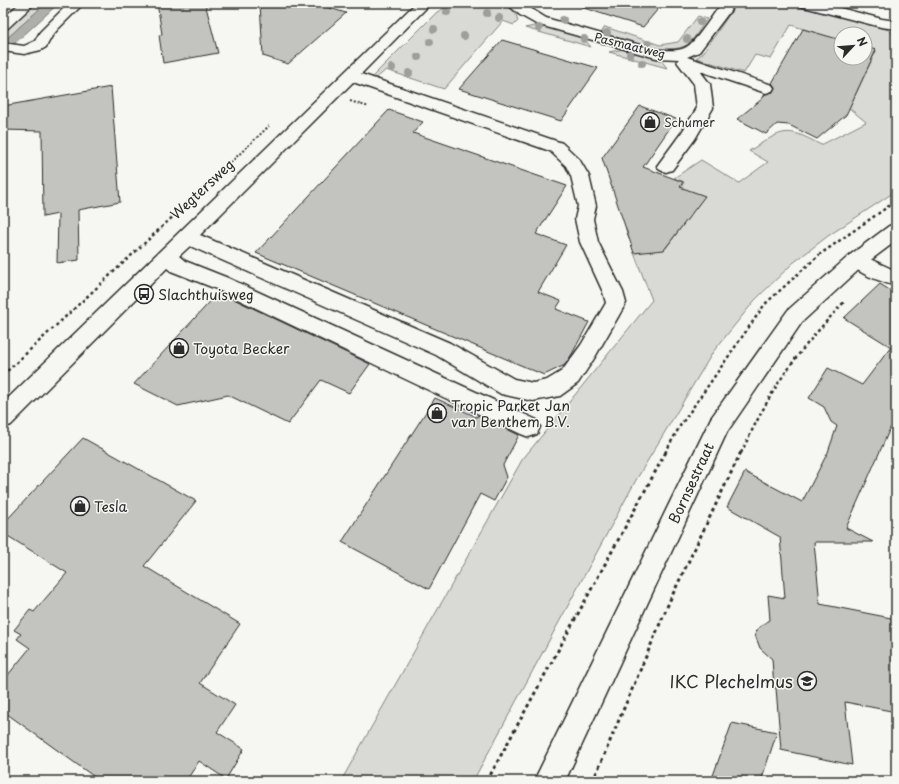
<svg xmlns="http://www.w3.org/2000/svg" width="899" height="784" font-family="'Playpen Sans',sans-serif">
<style>
.green{fill:#d9d9d5;stroke:#828280}
.water{fill:#aeaeab;stroke:#7a7a78}
.building{fill:#c3c3c0;stroke:#2b2b2b}
.lines{fill:none;stroke-linecap:round;stroke-linejoin:round}
.minor-casing{stroke:#2b2b2b;stroke-width:3}
.major-casing{stroke:#2b2b2b;stroke-width:3}
.path-far2{stroke:#2b2b2b;stroke-width:2;stroke-dasharray:2 2;stroke-linecap:butt}
.path-far1{stroke:#2b2b2b;stroke-width:2.5;stroke-dasharray:3 3;stroke-linecap:butt}
.path{stroke:#2b2b2b;stroke-width:3;stroke-dasharray:3.5 3.5;stroke-linecap:butt}
.minor{fill:#f6f6f2;fill-rule:evenodd}
.major{fill:#f6f6f2;fill-rule:evenodd}
.tree{fill:#9e9e9c}
.labels{text-anchor:middle;dominant-baseline:central;stroke-width:3;stroke-linejoin:round;paint-order:stroke}
.far-street-label{font-size:12px;fill:#2b2b2b;stroke:#f6f6f2}
.far-poi-label{font-size:12px;fill:#2b2b2b;stroke:#f6f6f2;text-anchor:start}
.street-label{font-size:14px;fill:#2b2b2b;stroke:#f6f6f2}
.poi-label{font-size:14px;fill:#2b2b2b;stroke:#f6f6f2;text-anchor:start}
.near-poi-label{font-size:17px;fill:#2b2b2b;stroke:#f6f6f2;text-anchor:end}
</style>
<rect width="100%" height="100%" fill="#f6f6f2"/>
<filter id="ink" filterUnits="userSpaceOnUse"><feTurbulence type="fractalNoise" baseFrequency=".025" numOctaves="2"/><feDisplacementMap in="SourceGraphic" scale="8" xChannelSelector="R" yChannelSelector="G"/><feConvolveMatrix kernelMatrix="1 2 1 2 8 2 1 2 1" color-interpolation-filters="sRGB"/></filter>
<g filter="url(#ink)">
<g class="green">
<polygon points="35,3 46,3 3,42 3,32"/>
<polygon points="454,3 505,3 515,11 518,21 514,25 503,21 444,89 386,70 374,80 372,80 372,77 437,12"/>
<path d="M737,3H792L889,30L896,37V191L828,236L793,263L755,300L713,352L636,480L473,781H341L522,460L652,300L634,253L666,248L704,196L681,188L684,182L674,178L701,160L739,183L768,162L749,151C783,130 785,125 821,145L866,122L849,108L876,51L865,48V34H841V41L791,25L771,59L755,55L744,73L696,58L703,53Z"/>
<path d="M698,16L707,19C701,27 695,38 688,44C668,58 622,39 601,33L605,27L660,45L678,42Z"/>
<polygon points="539,25 582,37 581,39 586,41 591,47 525,28"/>
<polygon points="624,49 661,60 667,68 609,52"/>
</g>
<polygon class="water" points="46,3 59,3 3,54 3,42"/>
<g class="building">
<polygon points="157,3 205,3 218,53 163,63 159,35 162,34"/>
<polygon points="260,3 313,3 346,13 288,64 263,56"/>
<polygon points="582,3 663,3 643,27 581,7"/>
<polygon points="803,29 841,40 841,58 865,58 865,47 876,50 846,115 817,139 789,125 777,124 766,134 737,119 762,99 765,94 773,92 775,87 772,83"/>
<polygon points="502,40 598,68 561,121 459,89"/>
<polygon points="111,87 120,202 78,210 79,260 57,263 58,214 43,217 42,131 3,130 3,106"/>
<polygon points="640,106 676,119 643,167 683,182 680,187 705,196 664,250 634,253 602,158"/>
<polygon points="389,110 423,122 413,133 567,186 536,234 566,245 538,292 561,301 556,309 589,322 572,354 565,365 544,375 256,253"/>
<polygon points="880,284 896,294 896,415 846,528 873,542 814,542 820,604 896,619 896,712 845,702 852,765 781,750 776,688 774,688 772,659 760,648 755,635 758,628 770,620 768,595 785,598 780,537 727,507 745,472 802,502 828,452 837,426 831,422 824,407 809,398 828,368 862,385 891,347 844,318"/>
<polygon points="219,292 370,364 349,393 321,380 288,424 228,395 178,406 134,384"/>
<polygon points="435,398 477,417 478,415 519,435 503,465 507,477 494,501 480,494 429,589 342,542"/>
<polygon points="83,438 196,501 144,566 240,624 200,683 235,705 217,732 244,749 226,779 199,761 186,781 100,781 3,711 3,681 30,648 17,639 21,634 14,630 30,610 34,612 67,573 3,533 3,524"/>
<polygon points="732,723 777,732 761,781 711,781"/>
</g>
<g class="lines">
<defs>
<g id="minor">
<polygon points="20,3 35,3 8,28 3,29 3,18"/>
<polygon points="69,3 84,3 58,29 52,36 46,47 41,50 24,54 3,51 3,43 24,46 35,41 40,32"/>
<path d="M416,3H431L361,74L562,143L579,159L589,176L596,206L593,219L598,242L623,292L626,303L595,357L578,383L560,396L533,401L501,394L436,355L190,246L179,256L185,261L228,278L537,420L540,427L537,434L529,437L521,434L214,288L171,271L167,268L11,425L3,428V403ZM353,82L550,151L566,166L571,176L578,206L575,219L580,242L603,292L606,303L581,345L562,371L547,380L533,383L514,379L450,343L200,235Z"/>
<path d="M506,3H522L546,18L657,50C667,50 680,52 688,46C697,40 714,13 722,3H736L699,52L687,57L772,85L774,88L772,91L766,93L700,71L710,84L713,108L695,139L672,170L666,172L660,170L657,166L682,132L697,108L694,84L678,63L677,61L679,59L656,58L536,24L520,15Z"/>
<polygon points="798,3 821,3 882,19 896,21 896,29 881,27 800,6"/>
<path d="M857,253L896,271V286C882,282 855,273 847,260L850,255Z"/>
</g>
<polygon id="major" points="896,224 896,241 864,265 802,322 727,432 565,781 534,781 711,418 788,310 850,255 889,226"/>
</defs>
<use href="#minor" class="minor-casing"/>
<use href="#major" class="major-casing"/>
<g class="path-far2">
<polyline points="443,7 450,3"/>
<polyline points="350,101 369,107"/>
<polyline points="193,198 269,126"/>
</g>
<g class="path-far1">
<polyline points="3,375 194,197"/>
<polyline points="665,453 680,426 765,304 819,255 896,201"/>
<path d="M741,453C754,426 768,398 785,373C803,347 823,325 844,302"/>
</g>
<g class="path">
<polyline points="487,781 666,452"/>
<polyline points="593,781 670,600 741,452"/>
</g>
<use href="#minor" class="minor"/>
<use href="#major" class="major"/>
</g>
<g class="tree">
<circle cx="447" cy="12" r="4"/>
<circle cx="487" cy="13" r="4"/>
<circle cx="499" cy="18" r="4"/>
<circle cx="563" cy="20" r="4"/>
<circle cx="700" cy="22" r="4"/>
<circle cx="539" cy="28" r="4"/>
<circle cx="434" cy="29" r="4"/>
<circle cx="607" cy="33" r="4"/>
<circle cx="464" cy="36" r="4"/>
<circle cx="584" cy="39" r="4"/>
<circle cx="687" cy="39" r="4"/>
<circle cx="430" cy="42" r="4"/>
<circle cx="648" cy="44" r="4"/>
<circle cx="630" cy="54" r="4"/>
<circle cx="418" cy="57" r="4"/>
<circle cx="642" cy="63" r="4"/>
<circle cx="392" cy="68" r="4"/>
<circle cx="409" cy="73" r="4"/>
</g>
</g>
<defs>
<symbol id="shop-ring" viewBox="-11 -11 22 22"><circle r="9.5" fill="#f6f6f2" stroke="#2b2b2b" stroke-width="1.5"/><path d="M-5-2.5h2.3a2.7 3.5 0 0 1 5.4 0H5L5.5 6h-11ZM-1.5-2.5h3a1.5 2.3 0 0 0-3 0Z" fill="#2b2b2b"/></symbol>
<symbol id="bus-ring" viewBox="-11 -11 22 22"><circle r="9.5" fill="#f6f6f2" stroke="#2b2b2b" stroke-width="1.5"/><path d="M-5-6H5V4H4V6H2V4H-2V6H-4V4H-5ZM-3.5-4V0h7V-4ZM-3.5 1.2v1.5H-2V1.2ZM2 1.2v1.5H3.5V1.2Z" fill="#2b2b2b"/></symbol>
<symbol id="school-ring" viewBox="-11 -11 22 22"><circle r="9.5" fill="#f6f6f2" stroke="#2b2b2b" stroke-width="1.5"/><path d="M0-5L7-2L0 1L-7-2ZM-4 1L0 2.5L4 1V4Q0 6-4 4Z" fill="#2b2b2b"/></symbol>
</defs>
<g fill-rule="evenodd">
<use href="#shop-ring" x="639" y="111" width="22" height="22"/>
<use href="#bus-ring" x="133" y="283" width="22" height="22"/>
<use href="#shop-ring" x="168" y="337" width="22" height="22"/>
<use href="#shop-ring" x="426" y="402" width="22" height="22"/>
<use href="#shop-ring" x="69" y="495" width="22" height="22"/>
<use href="#school-ring" x="796" y="670" width="22" height="22"/>
</g>
<g class="labels">
<g class="far-street-label">
<text transform="translate(630 45) rotate(14)">Pasmaatweg</text>
</g>
<g class="far-poi-label">
<text x="664" y="122">Schumer</text>
</g>
<g class="street-label">
<text transform="translate(202 189) rotate(-43)">Wegtersweg</text>
<text transform="translate(691 483) rotate(-65)">Bornsestraat</text>
</g>
<g class="poi-label">
<text x="158" y="294">Slachthuisweg</text>
<text x="193" y="348">Toyota Becker</text>
<text x="451" y="405">Tropic Parket Jan<tspan x="451" dy="16">van Benthem B.V.</tspan></text>
<text x="94" y="506">Tesla</text>
</g>
<g class="near-poi-label">
<text x="793" y="681">IKC Plechelmus</text>
</g>
</g>
<rect width="899" height="784" fill="none" stroke="#f6f6f2" stroke-width="16"/>
<rect x="8" y="8" width="883" height="768" fill="none" stroke="#2b2b2b" stroke-width="1.5" filter="url(#ink)"/>
<g transform="translate(853 46) rotate(64)"><circle r="19" fill="#f6f6f2" stroke="#a5a5a2"/>
<path d="M0-3L7 15L0 10L-7 15Z" fill="#2b2b2b"/>
<text y="-6" font-size="11" font-weight="bold" text-anchor="middle" fill="#2b2b2b">N</text>
</g>
</svg>
